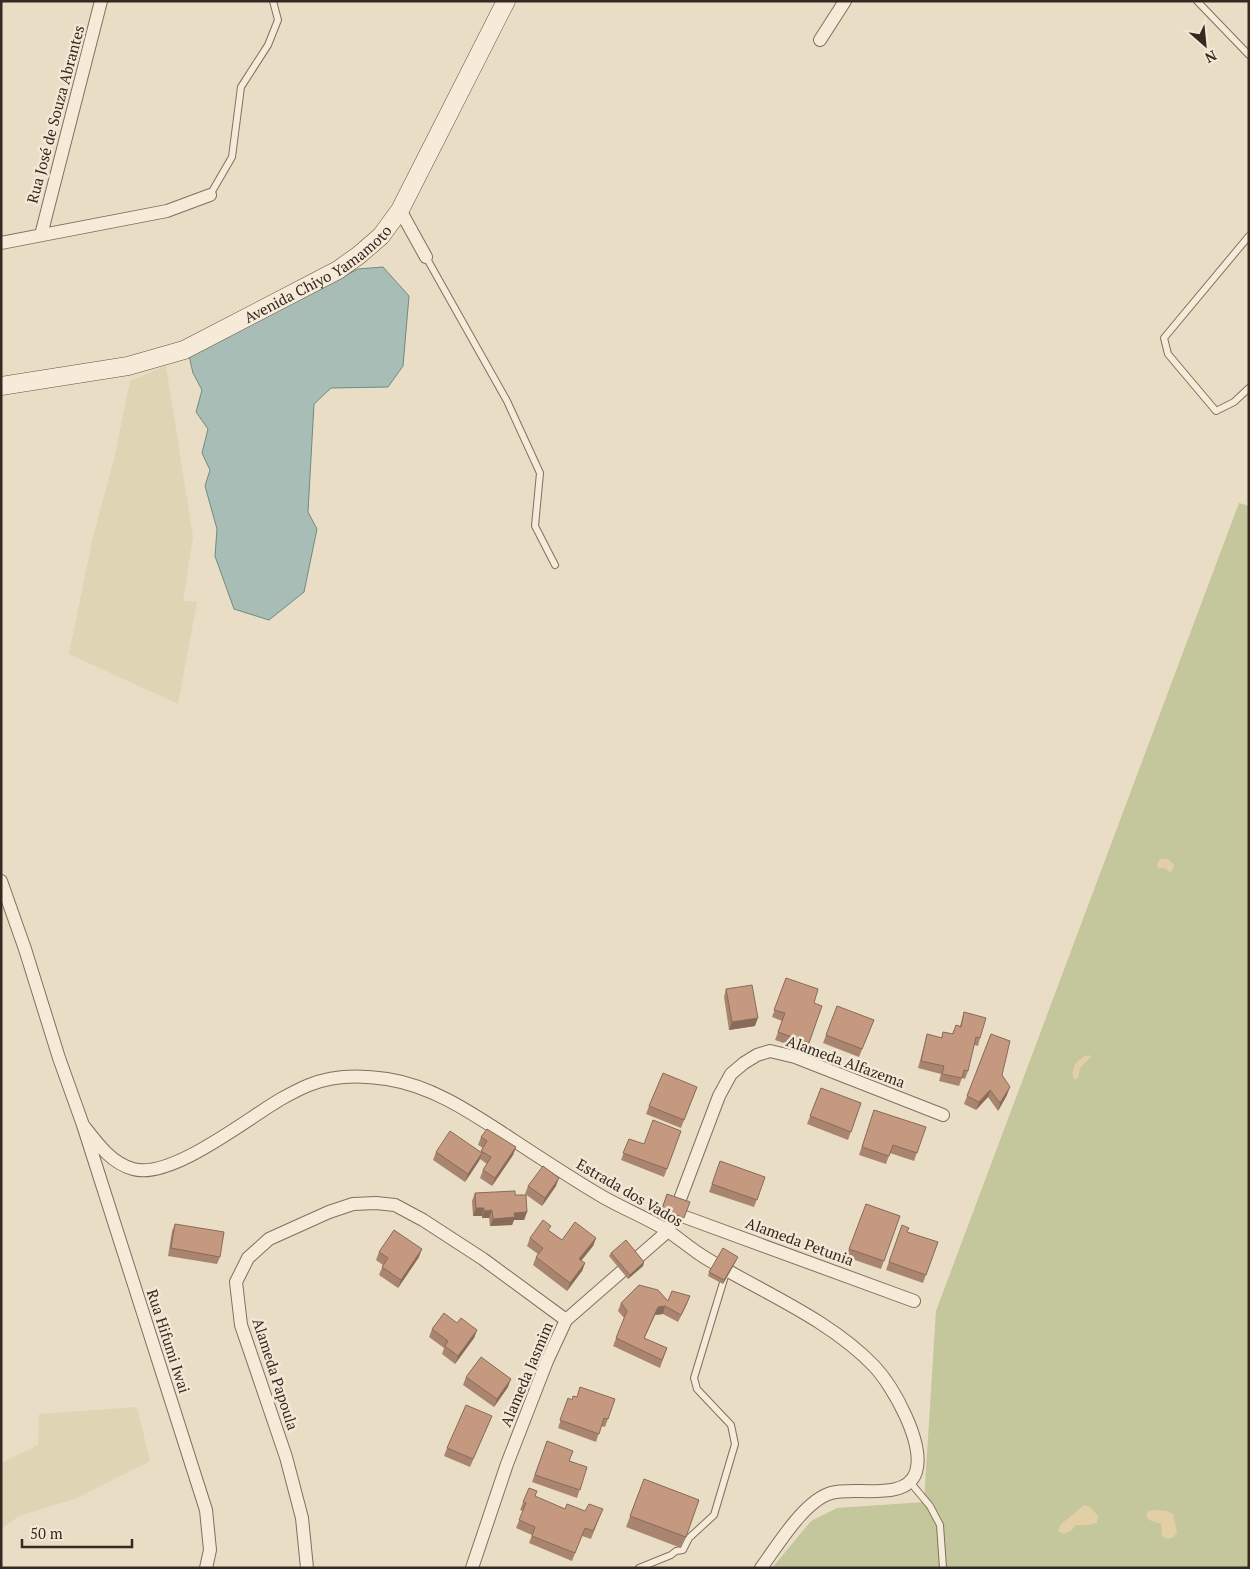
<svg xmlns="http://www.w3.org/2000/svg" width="1250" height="1569" font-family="'PT Serif',serif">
  <rect width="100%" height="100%" fill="#e9ddc6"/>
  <path fill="#ded5b4" d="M166,366L193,537L183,601L197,602L178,704L69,654L92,541L115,455L130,381Z
    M137,1407L150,1461L77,1498L19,1516L1,1529V1463L38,1445L39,1414Z"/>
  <path fill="#c4c69b" d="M1239,503L1249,506V1568H772L811,1521L837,1508L924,1502L936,1311Z"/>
  <path fill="#e2cfa6" d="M1160,859C1166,858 1171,860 1174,865L1172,871L1169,872L1165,868H1158L1157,864Z
    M1089,1055L1091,1057C1085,1064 1078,1066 1079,1077L1075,1080C1068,1071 1078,1056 1089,1055Z
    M1084,1505L1090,1507L1098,1516L1097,1523L1089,1525H1076L1071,1531L1064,1534L1058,1531L1060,1525Z
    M1155,1510L1167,1511L1173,1514L1177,1532L1174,1537L1168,1539L1162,1536L1161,1524L1149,1520L1146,1514L1148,1511Z"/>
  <path fill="#a7bdb6" stroke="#6f8b82" d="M383,267L409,296L403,366L388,387L331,388L314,404L308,512L317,529L304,592L269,620L234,609L215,556L217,529L205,486L210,470L202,453L208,429L196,412L202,390L193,373L189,356L358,269Z"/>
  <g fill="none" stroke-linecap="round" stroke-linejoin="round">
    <defs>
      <path id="lane" d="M1197,1L1249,55
        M210,195L232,157L241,87L268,45L278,20L273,1
        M1249,236L1164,338L1168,354L1216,411L1234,402L1249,388
        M426,257L507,401L540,473L535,526L555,565
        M910,1482L930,1506L940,1525L943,1568
        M639,1568L671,1555L676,1551L683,1550L689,1538L714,1515L735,1444L731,1425L697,1389L694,1378L725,1276"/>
      <path id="street" d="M820,40L845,1
        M400,210L426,257
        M41,235L101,1
        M1,243L167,211L210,195
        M1,881L25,949L59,1058L83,1125L206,1510L210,1550L206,1568
        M83,1125C97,1143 111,1163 133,1169C171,1180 248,1118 281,1099C290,1094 299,1089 309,1085C333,1075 362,1075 387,1079C431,1086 467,1110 504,1134C536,1155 569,1177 603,1197C624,1209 647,1218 668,1231C678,1238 688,1246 698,1253C708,1260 719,1266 730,1272C778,1299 835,1325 874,1366C893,1386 925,1443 916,1472C906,1502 855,1486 831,1493C804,1501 778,1545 761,1568
        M674,1213L914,1301
        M307,1568L302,1518L286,1457L241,1325L236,1282L248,1258L269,1239L329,1212L353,1204L376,1203L395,1205L423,1220L483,1259L566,1320
        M472,1568L507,1464L547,1361L566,1320L668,1231L719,1096L731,1074L744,1063L757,1055L770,1051L795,1057L943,1115"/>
      <g id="secondary">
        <path id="s1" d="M1,386L128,366L184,350L338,270L359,255L381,236L400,210L506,1"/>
      </g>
    </defs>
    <use href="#lane" stroke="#836f5e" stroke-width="8"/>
    <use href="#street" stroke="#836f5e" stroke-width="14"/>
    <use href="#secondary" stroke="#655141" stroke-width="19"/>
    <use href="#lane" stroke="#f5ebd8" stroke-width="6"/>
    <use href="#street" stroke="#f5ebd8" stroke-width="12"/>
    <use href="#secondary" stroke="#f5ebd8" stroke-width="18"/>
  </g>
  <path fill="#a9846e" d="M786,978L814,1003L822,1006L806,1051L775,1040L782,1021L772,1017Z
    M726,989L755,1026L729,1030L724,997Z
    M837,1006L874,1020L859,1057L823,1043Z
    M964,1012L980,1038L978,1046L974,1045L968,1071L965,1079L962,1078L959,1086L939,1081L941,1074L918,1068L925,1042L927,1034L941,1038L943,1032L952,1034L956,1025L960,1026Z
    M991,1034L1007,1095L998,1111L988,1097L976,1110L964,1104Z
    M697,1087L681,1128L646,1114L649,1106Z
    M821,1088L861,1103L848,1140L807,1124Z
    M874,1110L926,1127L914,1161L890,1153L886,1164L859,1155Z
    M681,1131L664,1177L621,1160L629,1139L644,1144Z
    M481,1137L516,1147L513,1155L492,1186L480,1178L483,1170L487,1164L480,1159L465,1182L433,1160L436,1152H481L483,1148L478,1145Z
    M720,1161L765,1177L754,1207L709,1192Z
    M528,1186H556L542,1206L525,1194Z
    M475,1193L515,1195L527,1212L524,1220H514L512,1225L490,1226L489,1218H482V1216H473L472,1201Z
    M667,1194L690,1202L682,1221L660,1213Z
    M866,1204L900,1216L881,1269L846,1257Z
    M175,1224L220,1257L217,1264L168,1256L172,1231Z
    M902,1225L907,1232L938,1242L923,1283L886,1270Z
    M550,1231L562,1240L596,1238L593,1246L581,1261L585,1263L582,1271L567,1291L533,1265L536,1257L538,1254L527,1246L530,1238Z
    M379,1252L419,1257L398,1288L379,1275L383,1265L376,1260Z
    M611,1253L644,1262L643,1266L628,1279L609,1256Z
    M736,1261L723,1284L708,1276L709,1272Z
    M690,1296L678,1322L663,1314L655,1315L644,1338L667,1348L660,1368L613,1346L624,1318L618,1311L621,1303L668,1301Z
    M457,1323L477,1330L474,1338L455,1364L442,1354L444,1348L429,1337L432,1329Z
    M466,1377L508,1387L494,1407L463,1385Z
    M568,1398L572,1400L615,1399L605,1427L601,1426L596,1442L558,1428Z
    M492,1416L470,1467L444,1456L447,1448Z
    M547,1441L569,1461L587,1467L577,1498L532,1482Z
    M644,1479L699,1500L681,1548L626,1527Z
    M529,1488L535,1497L565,1509L585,1511L603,1509L591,1539L582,1536L572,1561L529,1543L532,1535L516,1528L523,1511L520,1510Z"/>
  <path fill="#896b5a" d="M758,1018L755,1026L729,1030L732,1022Z
    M1010,1087L1007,1095L998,1111L1000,1103Z
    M990,1090L988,1097L976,1110L979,1102Z
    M516,1147L513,1155L492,1186L495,1178Z
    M482,1153L479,1161L465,1182L468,1174Z
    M559,1178L556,1186L542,1206L545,1198Z
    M476,1208H484L482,1216H473Z
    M492,1210L489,1218H482L484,1211Z
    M527,1212L524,1220H514L512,1225L490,1226L493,1219L514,1213Z
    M596,1238L593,1246L576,1267L579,1259Z
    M422,1249L419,1257L398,1288L401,1280Z
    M738,1257L736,1261L723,1284L724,1280Z
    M644,1262L643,1266L628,1279L630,1275Z
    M585,1263L582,1271L567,1291L570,1283Z
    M690,1296L687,1304L678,1322L681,1315Z
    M665,1306L663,1314L655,1315L641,1346L644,1338L658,1307Z
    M477,1330L474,1338L455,1364L458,1356Z
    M511,1379L508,1387L494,1407L497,1399Z"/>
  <path fill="#c49980" stroke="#896b5a" d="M786,978L818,989L814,1003L822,1006L809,1043L778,1032L785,1013L774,1010Z
    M752,985L758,1018L732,1022L726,989Z
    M837,1006L874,1020L862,1049L826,1035Z
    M964,1012L986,1018L980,1038L976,1037L968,1071L964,1070L962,1078L942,1074L944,1066L921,1061L927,1034L942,1038L943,1032L953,1034L956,1025L961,1027Z
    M991,1034L1010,1041L1002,1075L1010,1087L1000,1103L990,1090L979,1102L967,1096Z
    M663,1073L697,1087L684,1120L649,1106Z
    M821,1088L861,1103L851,1132L810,1116Z
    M874,1110L926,1127L917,1153L893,1145L889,1156L862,1147Z
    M653,1120L681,1131L667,1169L623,1153L629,1139L644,1144Z
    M487,1129L516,1147L495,1178L483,1170L491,1157L481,1151L487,1141L481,1137Z
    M450,1131L482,1153L468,1174L436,1152Z
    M720,1161L765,1177L757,1200L712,1184Z
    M543,1166L559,1178L545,1198L528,1186Z
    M515,1191V1195H526L527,1212L514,1213L515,1217L493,1219L492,1210L484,1211V1208H476L475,1193Z
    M667,1194L690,1202L684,1218L662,1209Z
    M866,1204L900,1216L884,1261L849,1249Z
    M543,1220L551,1226L548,1230L562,1240L575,1222L596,1238L579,1259L585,1263L570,1283L536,1257L543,1248L530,1238Z
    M175,1224L224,1232L220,1257L171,1248Z
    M902,1225L909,1228L907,1232L938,1242L926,1275L889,1262Z
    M394,1230L422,1249L401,1280L382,1267L388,1258L379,1252Z
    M626,1240L644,1262L630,1275L611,1253Z
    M723,1248L738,1257L724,1280L709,1272Z
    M639,1285L658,1290L668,1301L672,1291L690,1296L681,1315L665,1306L658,1307L644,1338L667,1348L662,1360L616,1338L627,1311L621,1303Z
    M444,1313L457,1323L461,1318L477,1330L458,1356L445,1346L448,1341L432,1329Z
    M481,1357L511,1379L497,1399L466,1377Z
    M580,1387L615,1399L608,1419L604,1418L599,1434L560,1420L568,1398L572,1400L573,1396L577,1397Z
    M466,1405L492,1416L473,1459L447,1448Z
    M547,1441L573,1451L569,1461L587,1467L580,1490L535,1475Z
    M644,1479L699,1500L686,1537L630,1516Z
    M529,1488L537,1491L535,1496L565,1509L567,1504L585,1511L589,1504L603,1509L593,1531L585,1528L575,1553L532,1536L535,1527L519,1520L526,1503L523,1502Z"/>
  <g text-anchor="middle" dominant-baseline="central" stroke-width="5" stroke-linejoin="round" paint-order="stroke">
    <g font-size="15" fill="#352920" stroke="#f2e8d5">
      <text transform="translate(55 114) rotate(-75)">Rua José de Souza Abrantes</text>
      <text stroke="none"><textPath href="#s1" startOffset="341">Avenida Chiyo Yamamoto</textPath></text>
      <text transform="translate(846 1061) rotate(20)">Alameda Alfazema</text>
      <text transform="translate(630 1192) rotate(30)">Estrada dos Vados</text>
      <text transform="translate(800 1241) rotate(20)">Alameda Petunia</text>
      <text transform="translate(169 1341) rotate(72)">Rua Hifumi Iwai</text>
      <text transform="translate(276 1374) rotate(72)">Alameda Papoula</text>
      <text transform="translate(526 1374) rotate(-67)">Alameda Jasmim</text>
    </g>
  </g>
  <rect width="1250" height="1569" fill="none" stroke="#352920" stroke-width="5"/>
  <g transform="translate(1205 45) rotate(153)" stroke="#f2e8d5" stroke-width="4" paint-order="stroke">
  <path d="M0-4L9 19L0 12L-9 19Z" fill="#352920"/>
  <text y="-8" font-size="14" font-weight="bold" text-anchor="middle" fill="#352920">N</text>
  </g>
  <path d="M22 1539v8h110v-8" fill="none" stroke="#352920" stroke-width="2.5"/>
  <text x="30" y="1539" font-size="15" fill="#352920" stroke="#f2e8d5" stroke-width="4" paint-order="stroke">50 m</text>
</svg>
